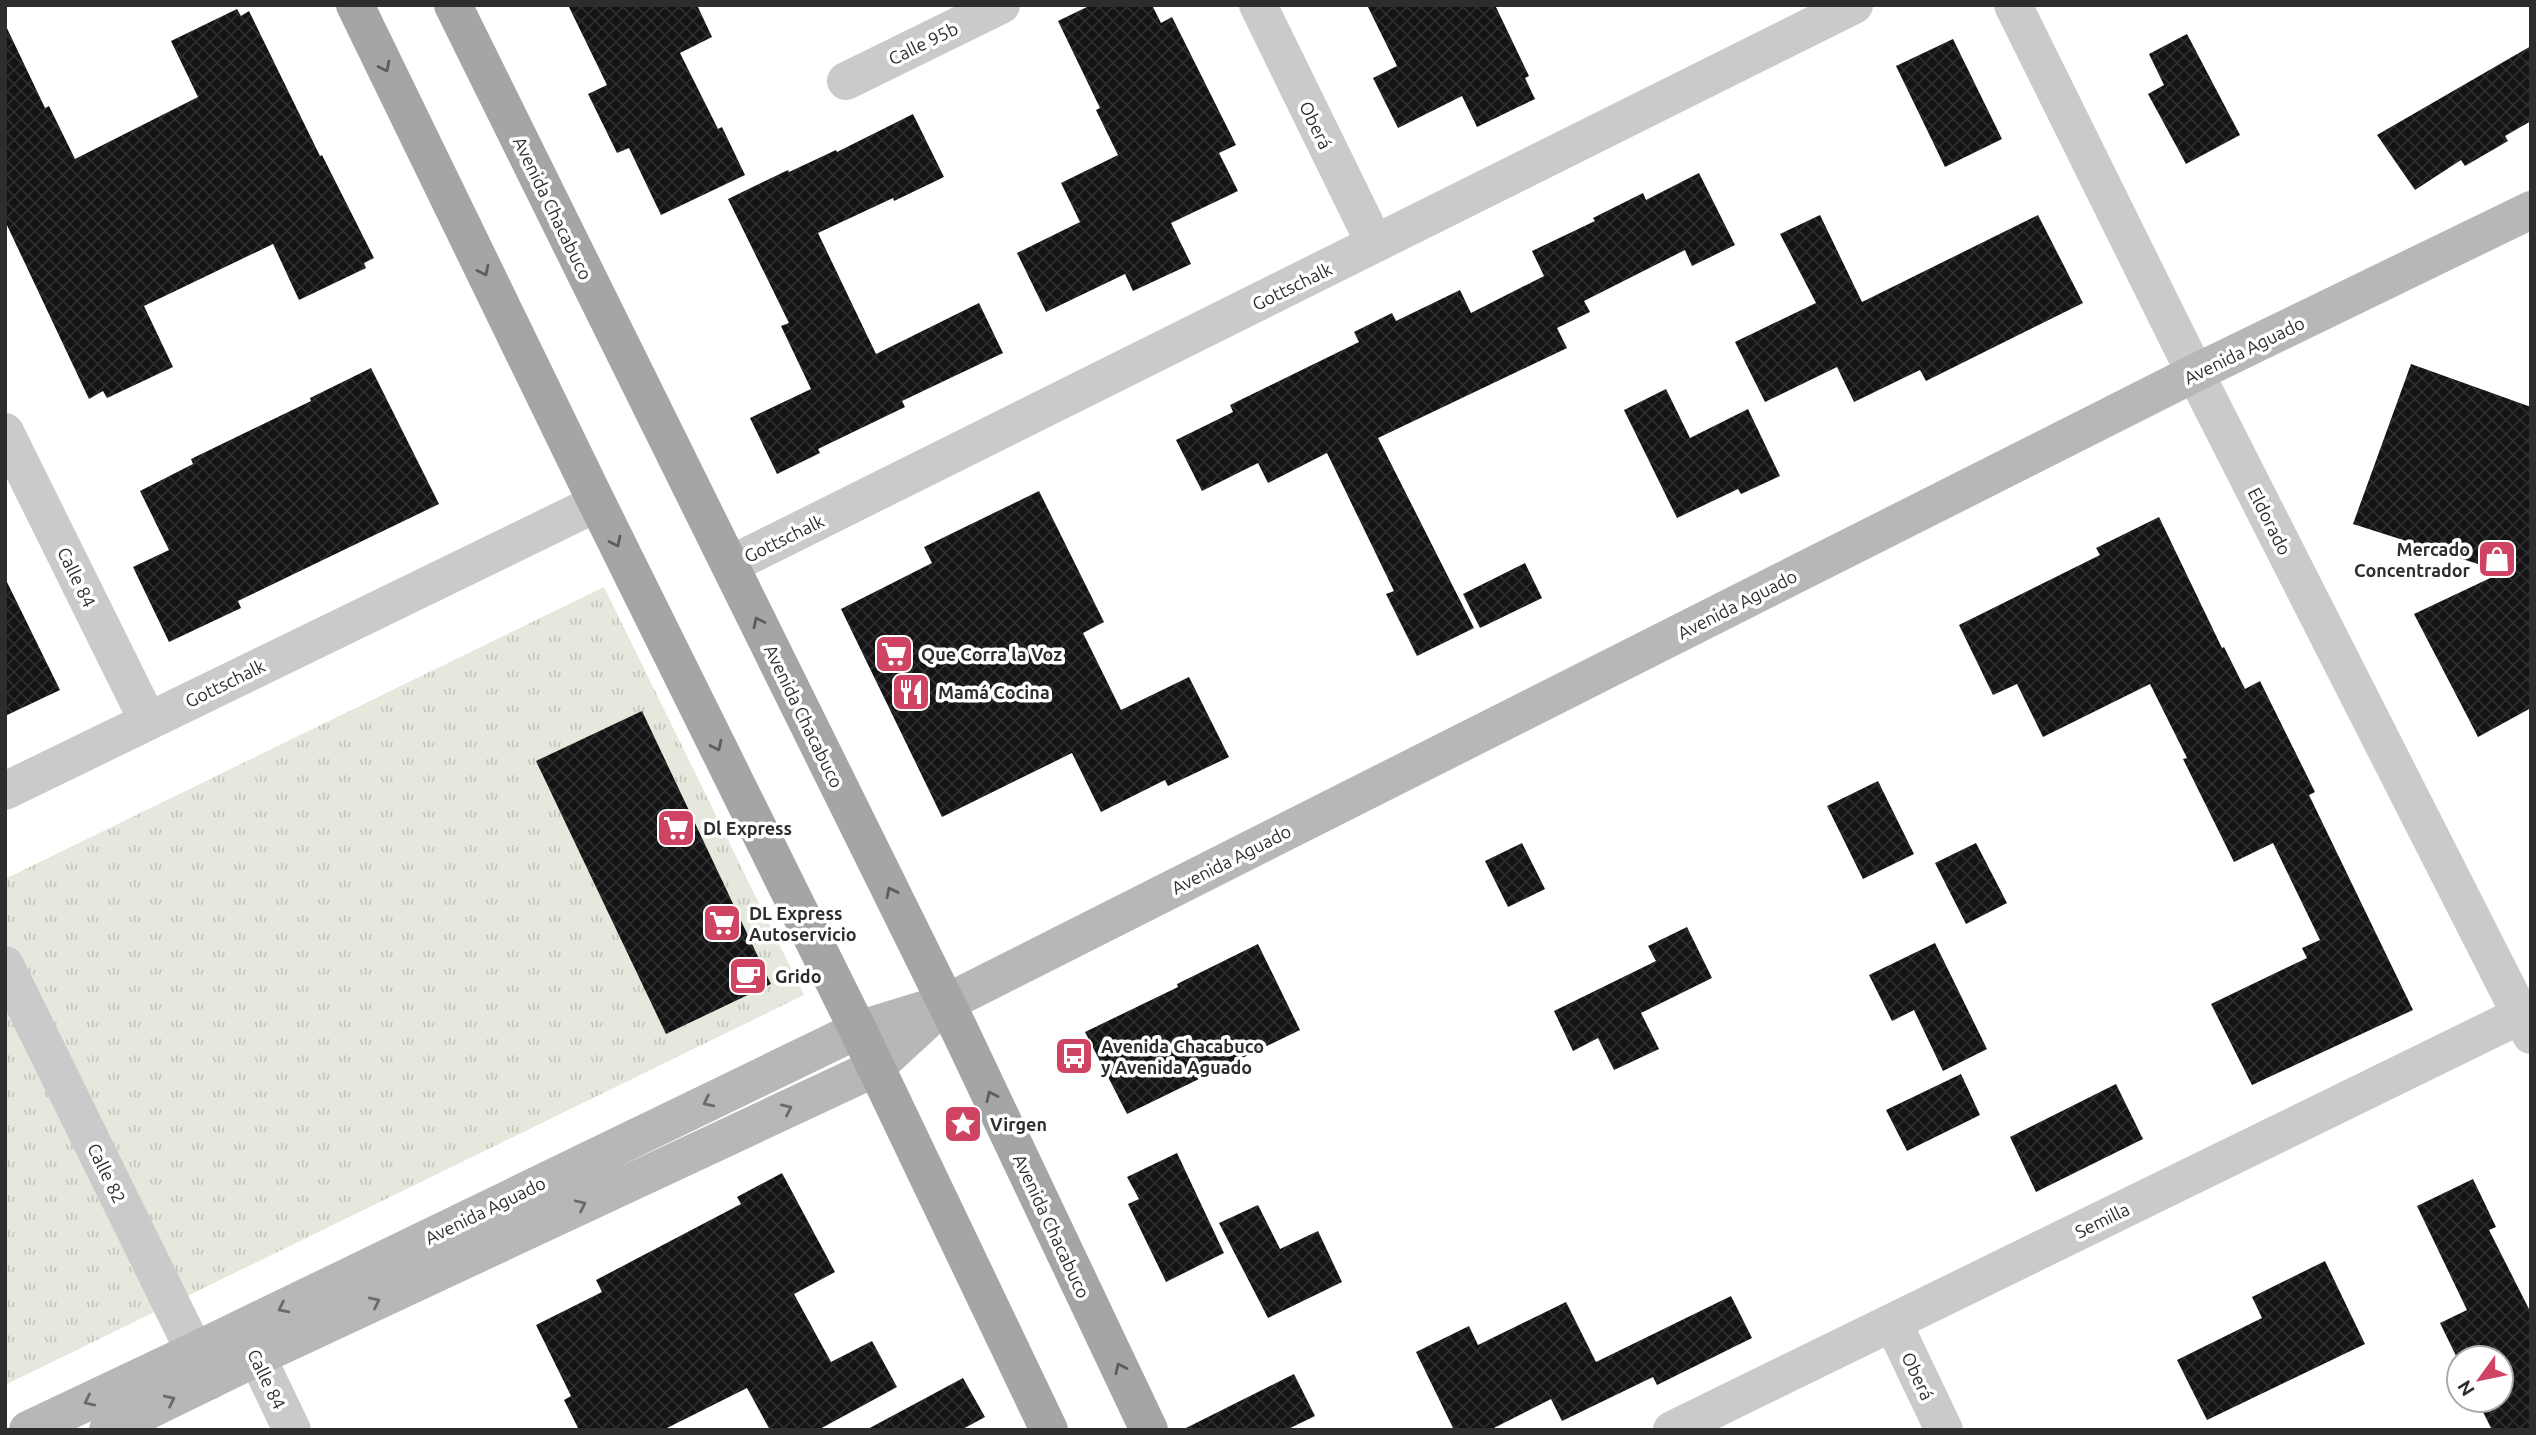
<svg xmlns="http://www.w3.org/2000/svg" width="2536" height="1435" font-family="Ubuntu,sans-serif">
  <defs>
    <pattern id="grass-tufts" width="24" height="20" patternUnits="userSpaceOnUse" patternTransform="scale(1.75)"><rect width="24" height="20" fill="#e5e8dc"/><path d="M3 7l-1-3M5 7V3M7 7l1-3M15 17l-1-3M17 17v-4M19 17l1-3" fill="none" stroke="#c5c7bd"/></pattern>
    <pattern id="building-cross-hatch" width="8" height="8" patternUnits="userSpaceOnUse" patternTransform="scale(1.75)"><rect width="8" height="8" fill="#141414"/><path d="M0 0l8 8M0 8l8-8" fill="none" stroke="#2e2e2e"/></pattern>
  </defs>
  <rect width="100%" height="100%" fill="#fff"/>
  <path fill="url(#grass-tufts)" d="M604,587L804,995L5,1385V879Z"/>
  <path fill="url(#building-cross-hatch)" d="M568,5H697L712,37L680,53L718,129L722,127L745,175L661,215L629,148L617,153L588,94L607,85Z
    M1091,5H1152L1161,23L1172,17L1236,145L1219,153L1238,191L1171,223L1191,264L1133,291L1125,274L1046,312L1017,253L1080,222L1061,183L1118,155L1096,110L1100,108L1058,21Z
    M1367,5H1495L1529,76L1525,78L1535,99L1477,127L1462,96L1398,128L1373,78L1397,66Z
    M237,9L241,16L249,11L320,156L322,155L374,258L364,263L366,268L299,300L273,244L144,306L173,367L107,398L103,391L89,399L5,221V24L45,108L49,106L75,159L198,97L171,41Z
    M2187,34L2240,135L2186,164L2148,94L2164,85L2149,54Z
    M1953,39L2002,139L1945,167L1896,66Z
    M2531,46V121L2505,136L2508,141L2465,166L2461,160L2415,190L2377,135Z
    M913,114L944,177L894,201L893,198L818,233L876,354L979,303L1003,353L902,401L905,407L818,449L820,453L777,474L750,418L811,389L781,326L789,323L728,199L788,170L789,172L836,150L837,152Z
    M1699,173L1735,245L1692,266L1685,250L1584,301L1590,312L1557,328L1567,348L1378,438L1474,628L1417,656L1386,594L1394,591L1327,453L1268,483L1258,463L1202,491L1176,440L1233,412L1230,405L1359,342L1354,332L1392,313L1396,321L1460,290L1471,313L1544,276L1532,251L1595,221L1593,218L1643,193L1646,200Z
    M1820,215L1862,302L2038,215L2083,303L1926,381L1920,370L1854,402L1837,367L1765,402L1735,342L1816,303L1780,234Z
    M2411,364L2531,407V708L2478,737L2414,614L2503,572L2353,524Z
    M371,368L439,504L238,601L241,608L169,642L133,567L169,550L140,491L193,464L191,459L311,401L310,398Z
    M1666,389L1690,438L1748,409L1780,476L1741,494L1738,489L1677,518L1624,410Z
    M1039,491L1104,622L1083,633L1121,710L1189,677L1229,757L1168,786L1165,780L1101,812L1072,753L942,817L841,609L932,563L924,547Z
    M2159,517L2222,648L2224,647L2245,689L2260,681L2315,792L2309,795L2413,1010L2252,1085L2211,1004L2307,958L2302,948L2320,940L2273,843L2234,862L2183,759L2187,758L2150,684L2043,737L2017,684L1993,695L1959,625L2100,555L2096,548Z
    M1525,563L1542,598L1480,628L1463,594Z
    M5,578L60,690L5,716Z
    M642,711L771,984L666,1034L536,761Z
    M1878,781L1914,854L1863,879L1827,806Z
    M1522,843L1545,889L1508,907L1485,861Z
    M1976,843L2007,903L1966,924L1935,863Z
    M1687,927L1712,978L1641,1013L1659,1049L1614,1070L1598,1038L1573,1051L1554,1011L1656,961L1648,946Z
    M1935,943L1987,1049L1943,1071L1914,1010L1892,1021L1869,975Z
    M1258,944L1300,1030L1127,1114L1085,1032L1178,987L1177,984Z
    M1961,1074L1980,1115L1907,1151L1886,1110Z
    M2116,1084L2143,1139L2036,1192L2010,1137Z
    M1177,1153L1224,1253L1166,1282L1128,1204L1139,1199L1127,1177Z
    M782,1173L835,1272L794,1294L831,1362L872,1341L897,1387L818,1430H770L747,1388L663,1430H579L564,1400L571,1396L536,1325L602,1292L596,1280L741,1204L737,1197Z
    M2473,1179L2496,1227L2489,1230L2531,1313V1430H2492L2477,1400H2501V1358H2459V1362L2440,1323L2467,1310L2417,1206Z
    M1258,1205L1280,1249L1318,1231L1342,1282L1268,1318L1219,1223Z
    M2325,1261L2365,1344L2207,1420L2177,1360L2262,1318L2252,1297Z
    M1731,1296L1752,1338L1657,1385L1653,1377L1562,1421L1551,1399L1490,1430H1454L1416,1352L1469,1326L1478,1345L1566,1302L1596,1362Z
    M1294,1374L1315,1416L1286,1430H1182Z
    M963,1378L985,1417L961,1430H866Z"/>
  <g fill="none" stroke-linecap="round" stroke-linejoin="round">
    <path stroke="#cacaca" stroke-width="38" d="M1258,5L1375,244
      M2013,5L2195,373L2531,1035
      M846,81L1001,5
      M5,432L148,721
      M730,565L1854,5
      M5,791L597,503
      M5,965L209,1381
      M1893,1323L1944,1430
      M243,1328L292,1430
      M1672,1430L2531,1010"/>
    <path stroke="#b7b7b7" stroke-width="38" d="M28,1430L195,1351L858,1030L946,1003L2195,373L2531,210
      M108,1430L257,1357L875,1068L939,1009"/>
    <path stroke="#a5a5a5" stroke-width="38" d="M355,5L597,503L858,1030L1049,1430
      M453,5L959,1029L1149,1430"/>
  </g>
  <defs><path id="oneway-chevron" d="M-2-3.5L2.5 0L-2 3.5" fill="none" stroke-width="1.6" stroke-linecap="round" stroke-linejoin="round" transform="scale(1.75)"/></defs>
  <g stroke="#5d5d5d">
    <use href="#oneway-chevron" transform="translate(385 67) rotate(64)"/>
    <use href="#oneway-chevron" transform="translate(484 271) rotate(64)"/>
    <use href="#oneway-chevron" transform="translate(616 542) rotate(64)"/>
    <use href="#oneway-chevron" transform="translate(758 622) rotate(-116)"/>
    <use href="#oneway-chevron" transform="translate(717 746) rotate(64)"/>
    <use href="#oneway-chevron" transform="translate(891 892) rotate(-116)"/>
    <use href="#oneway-chevron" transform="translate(991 1096) rotate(-115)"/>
    <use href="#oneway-chevron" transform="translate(1120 1368) rotate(-115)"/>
  </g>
  <g stroke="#6b6b6b">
    <use href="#oneway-chevron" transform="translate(708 1102) rotate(154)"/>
    <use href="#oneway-chevron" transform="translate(787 1109) rotate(-25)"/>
    <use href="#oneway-chevron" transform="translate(581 1205) rotate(-25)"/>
    <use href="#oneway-chevron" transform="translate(375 1302) rotate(-25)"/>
    <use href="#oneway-chevron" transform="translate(283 1308) rotate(154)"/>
    <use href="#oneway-chevron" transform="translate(170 1400) rotate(-26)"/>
    <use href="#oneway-chevron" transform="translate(89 1401) rotate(155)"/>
  </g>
  <defs>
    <symbol id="shop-square" viewBox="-11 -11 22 22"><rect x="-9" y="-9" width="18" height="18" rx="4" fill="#ce4462" stroke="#fff"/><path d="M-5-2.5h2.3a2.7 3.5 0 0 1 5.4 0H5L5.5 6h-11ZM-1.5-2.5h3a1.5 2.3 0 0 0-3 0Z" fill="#fff"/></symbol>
    <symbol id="supermarket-square" viewBox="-11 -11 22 22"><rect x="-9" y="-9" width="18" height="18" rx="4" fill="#ce4462" stroke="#fff"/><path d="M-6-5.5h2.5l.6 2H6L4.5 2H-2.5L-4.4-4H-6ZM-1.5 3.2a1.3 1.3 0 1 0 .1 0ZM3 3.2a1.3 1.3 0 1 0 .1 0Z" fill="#fff"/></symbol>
    <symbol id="restaurant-square" viewBox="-11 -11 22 22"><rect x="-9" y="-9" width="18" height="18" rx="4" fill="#ce4462" stroke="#fff"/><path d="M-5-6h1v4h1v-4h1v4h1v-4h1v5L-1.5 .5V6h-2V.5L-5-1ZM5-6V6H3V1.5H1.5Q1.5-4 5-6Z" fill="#fff"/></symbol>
    <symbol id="cafe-square" viewBox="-11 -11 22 22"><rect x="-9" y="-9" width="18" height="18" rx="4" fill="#ce4462" stroke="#fff"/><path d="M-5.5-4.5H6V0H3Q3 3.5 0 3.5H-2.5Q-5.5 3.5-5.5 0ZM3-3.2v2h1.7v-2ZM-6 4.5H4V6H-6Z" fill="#fff"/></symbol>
    <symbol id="bus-square" viewBox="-11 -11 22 22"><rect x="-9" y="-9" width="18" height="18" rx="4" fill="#ce4462" stroke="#fff"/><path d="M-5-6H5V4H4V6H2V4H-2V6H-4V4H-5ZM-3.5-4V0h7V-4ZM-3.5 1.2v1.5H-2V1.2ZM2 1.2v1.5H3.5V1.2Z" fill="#fff"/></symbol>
    <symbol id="sight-square" viewBox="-11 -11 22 22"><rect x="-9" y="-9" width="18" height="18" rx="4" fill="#ce4462" stroke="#fff"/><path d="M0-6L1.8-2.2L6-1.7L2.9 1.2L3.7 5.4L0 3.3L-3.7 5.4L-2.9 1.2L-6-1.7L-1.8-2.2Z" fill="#fff"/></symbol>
  </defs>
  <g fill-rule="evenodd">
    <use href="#shop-square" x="2475" y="537" width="44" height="44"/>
    <use href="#supermarket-square" x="872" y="632" width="44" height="44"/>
    <use href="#restaurant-square" x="889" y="670" width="44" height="44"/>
    <use href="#supermarket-square" x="654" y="806" width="44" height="44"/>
    <use href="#supermarket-square" x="700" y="901" width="44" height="44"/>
    <use href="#cafe-square" x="726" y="954" width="44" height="44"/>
    <use href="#bus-square" x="1052" y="1034" width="44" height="44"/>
    <use href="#sight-square" x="941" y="1102" width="44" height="44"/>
  </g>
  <g text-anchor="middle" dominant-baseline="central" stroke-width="7" stroke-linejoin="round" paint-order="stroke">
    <g font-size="18" fill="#2d2d2d" stroke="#fff">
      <text transform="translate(923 43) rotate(-26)">Calle 95b</text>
      <text transform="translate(1316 125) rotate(64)">Oberá</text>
      <text transform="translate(553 208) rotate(64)">Avenida Chacabuco</text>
      <text transform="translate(1292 286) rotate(-26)">Gottschalk</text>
      <text transform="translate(2244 350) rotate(-26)">Avenida Aguado</text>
      <text transform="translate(2270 521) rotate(63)">Eldorado</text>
      <text transform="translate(784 538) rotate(-26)">Gottschalk</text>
      <text transform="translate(77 577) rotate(64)">Calle 84</text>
      <text transform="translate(1737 604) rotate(-27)">Avenida Aguado</text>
      <text transform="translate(225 683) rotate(-26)">Gottschalk</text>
      <text transform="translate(804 716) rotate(64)">Avenida Chacabuco</text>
      <text transform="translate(1231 859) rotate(-27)">Avenida Aguado</text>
      <text transform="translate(107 1173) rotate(64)">Calle 82</text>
      <text transform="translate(485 1210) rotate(-26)">Avenida Aguado</text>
      <text transform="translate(2102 1220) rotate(-26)">Semilla</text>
      <text transform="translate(1052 1226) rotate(65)">Avenida Chacabuco</text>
      <text transform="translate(1918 1376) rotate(65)">Oberá</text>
      <text transform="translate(267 1379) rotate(64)">Calle 84</text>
    </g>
    <g font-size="18" font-weight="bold" fill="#2d2d2d" stroke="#fff" text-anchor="start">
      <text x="2470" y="549" text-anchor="end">Mercado<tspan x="2470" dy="21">Concentrador</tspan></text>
      <text x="921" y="654">Que Corra la Voz</text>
      <text x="938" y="692">Mamá Cocina</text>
      <text x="703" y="828">Dl Express</text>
      <text x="749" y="913">DL Express<tspan x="749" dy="21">Autoservicio</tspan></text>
      <text x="775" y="976">Grido</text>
      <text x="1101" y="1046">Avenida Chacabuco<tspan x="1101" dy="21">y Avenida Aguado</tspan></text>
      <text x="990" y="1124">Virgen</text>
    </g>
  </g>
  <rect width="2536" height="1435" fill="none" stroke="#2d2d2d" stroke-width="14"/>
  <g transform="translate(2480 1379) rotate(237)"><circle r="33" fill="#ffffff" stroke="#ababab" stroke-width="2"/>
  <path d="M0-5L12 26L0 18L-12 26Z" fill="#ce4462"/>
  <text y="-10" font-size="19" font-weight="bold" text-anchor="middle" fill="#2d2d2d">N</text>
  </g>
</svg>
